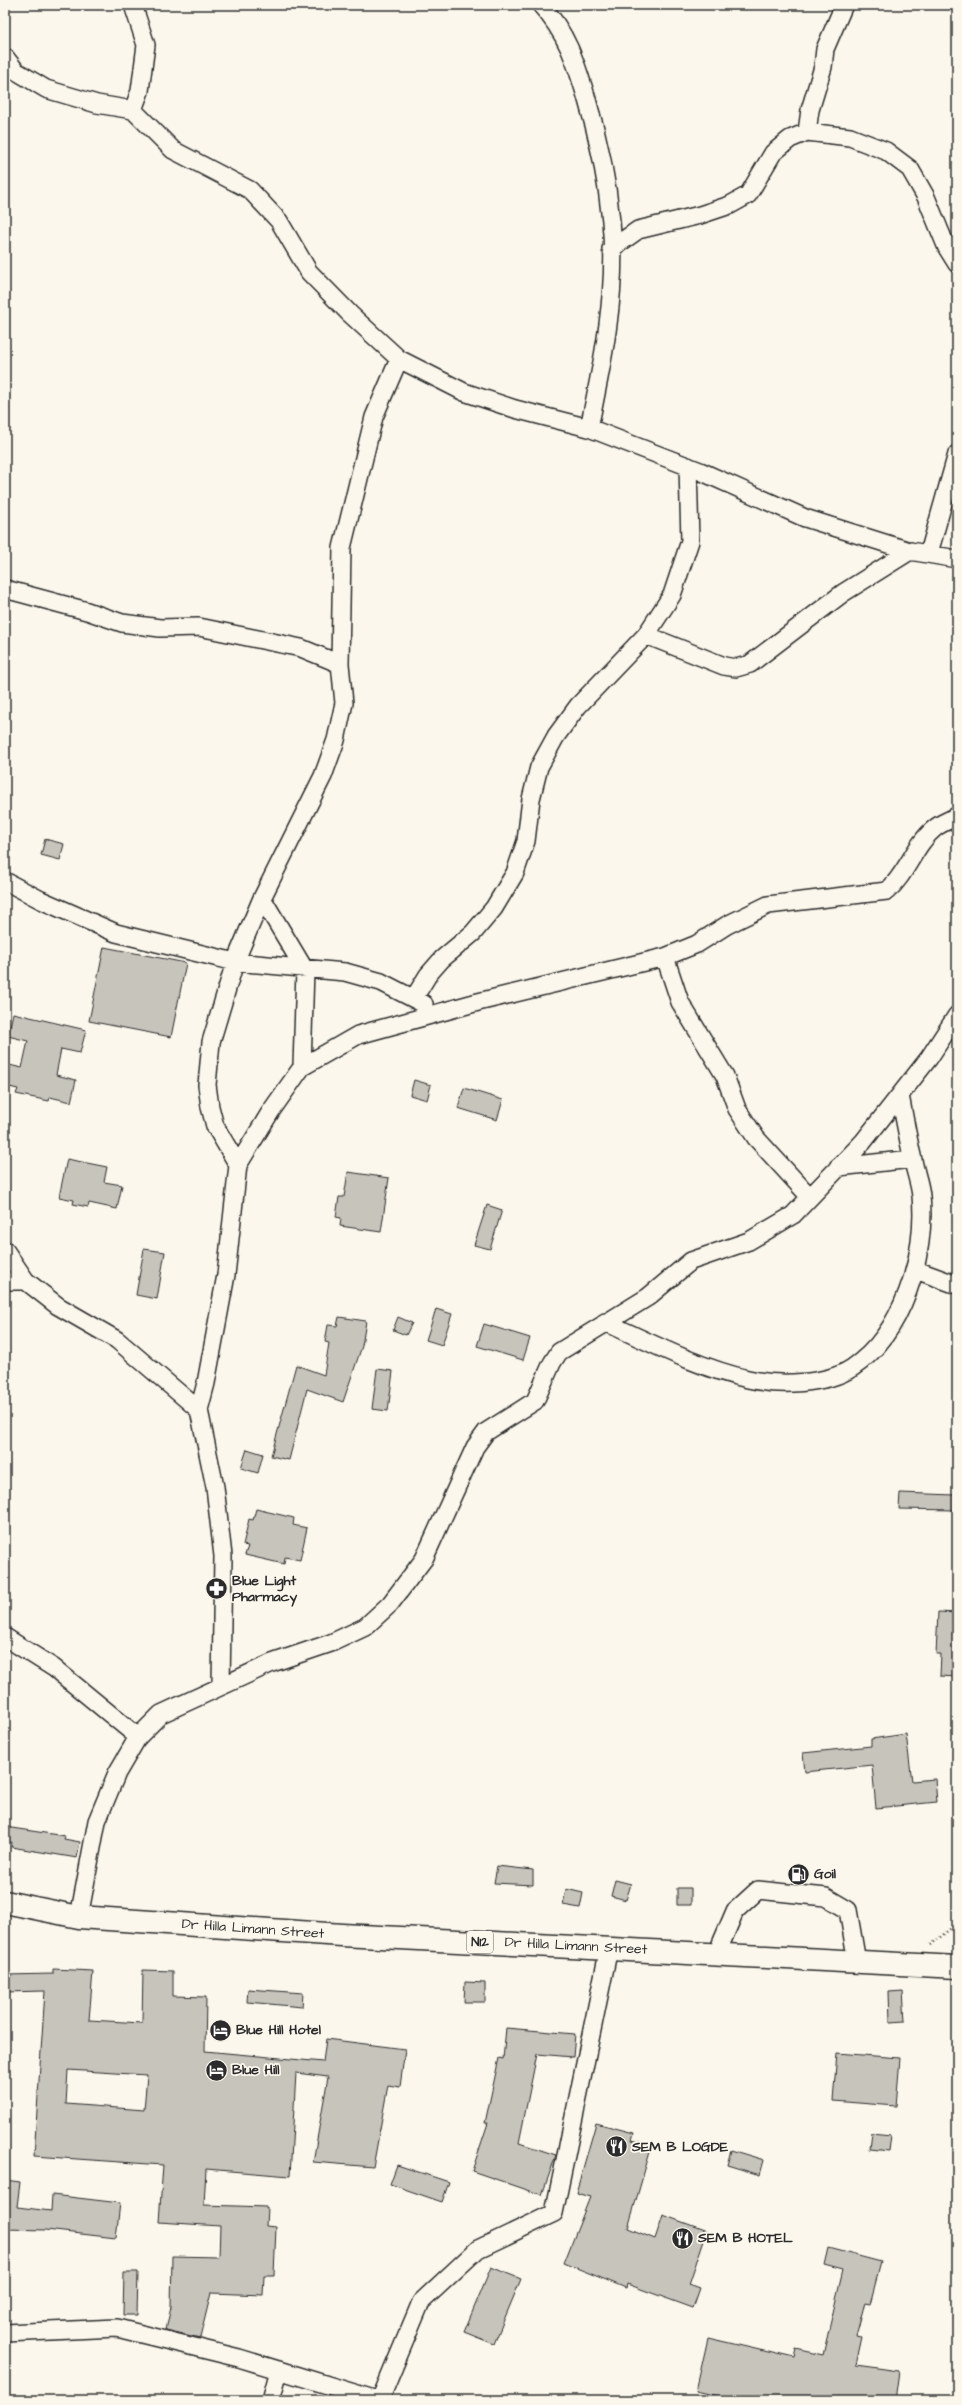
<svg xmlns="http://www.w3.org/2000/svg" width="962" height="2405" font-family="'Architects Daughter',sans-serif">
  <rect width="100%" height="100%" fill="#fbf7ec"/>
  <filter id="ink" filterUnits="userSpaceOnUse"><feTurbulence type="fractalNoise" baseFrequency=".025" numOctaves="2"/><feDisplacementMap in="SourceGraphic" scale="8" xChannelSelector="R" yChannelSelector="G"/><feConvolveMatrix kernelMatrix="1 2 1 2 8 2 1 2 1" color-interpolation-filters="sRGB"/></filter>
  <g filter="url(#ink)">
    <path fill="#c7c4bc" stroke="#2b2b2b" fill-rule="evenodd" d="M45,839L64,844L60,860L41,855Z
      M104,947L186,963L171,1037L89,1021Z
      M13,1013L86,1030L80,1053L61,1049L56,1075L76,1080L71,1102L50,1097L49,1101L16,1094L18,1089L5,1086V1064L22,1068L28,1041L8,1036Z
      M414,1080L431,1085L427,1100L410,1095Z
      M464,1088L503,1100L497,1120L458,1108Z
      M67,1159L107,1167L104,1182L122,1185L117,1209L89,1203L88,1207L73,1204L74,1200L59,1197Z
      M348,1172L389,1178L381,1232L340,1226L341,1218L336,1217L339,1197H344Z
      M487,1205L502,1210L490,1249L474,1245Z
      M144,1249L165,1252L157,1299L136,1295Z
      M436,1309L452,1314L442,1345L426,1340Z
      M339,1317L366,1321L362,1346L343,1402L307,1389L289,1460L271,1456L296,1365L324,1375L329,1343L325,1342L328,1325L337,1326Z
      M398,1317L412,1323L406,1335L393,1330Z
      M484,1324L530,1338L523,1360L477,1346Z
      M377,1369L393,1371L388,1411L372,1409Z
      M247,1449L263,1454L258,1473L241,1468Z
      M900,1493L955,1495L954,1510L899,1509Z
      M256,1509L294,1518L293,1525L307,1528L300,1560L285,1557L284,1564L245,1555L248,1546L243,1545L249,1519L253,1520Z
      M938,1612L957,1613V1677L940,1676L941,1654H936Z
      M906,1734L912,1781L935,1779L937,1802L876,1808L872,1765L805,1772L803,1753L871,1746V1739Z
      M5,1827L65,1836L64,1839L80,1842L77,1858L11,1847L12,1842L5,1843Z
      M497,1866L533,1870V1885L494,1883Z
      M615,1880L631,1884L626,1900L611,1896Z
      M677,1888H691V1905H677Z
      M566,1889L583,1893L580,1908L563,1905Z
      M53,1969L93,1971L89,2020L142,2023L143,1970L173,1971V1996L206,1997L205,2051L323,2062L326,2039L405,2049L400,2087L388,2085L373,2167L313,2162L328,2077L296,2073L290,2176L206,2169L204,2205L267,2207L266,2226L276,2227L274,2275H264L263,2295L211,2293L200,2338L166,2330L171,2307L172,2256L219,2257L220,2226L159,2222L163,2165L34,2156L45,1991L5,1992V1975L53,1974ZM68,2070L147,2075L144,2110L66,2104Z
      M465,1982L485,1983V2002H464Z
      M248,1989L303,1993L302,2007L247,2002Z
      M903,1991L905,2021L890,2022L889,1992Z
      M506,2028L575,2034L573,2057L537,2054L519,2143L556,2155L542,2195L472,2171L488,2123H485L499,2058L503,2059Z
      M837,2053L900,2058L896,2106L833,2101Z
      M596,2123L634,2133L632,2140L652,2145L628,2228L655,2239L663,2215L707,2231L689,2284L700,2288L693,2308L627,2284L626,2288L564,2263L590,2197L576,2193Z
      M871,2133L891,2135L889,2151L869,2149Z
      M731,2150L764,2160L760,2175L727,2165Z
      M397,2165L449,2182L442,2202L390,2184Z
      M5,2180L20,2182L17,2207L51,2211L52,2195L120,2203L116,2238L46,2230L5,2229Z
      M828,2248L881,2262L870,2304L865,2303L856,2337L862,2338L856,2365L899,2371L895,2400H735L696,2391L708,2338L794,2358L796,2349L823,2355L843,2270L824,2265Z
      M491,2267L521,2279L494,2344L464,2332Z
      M124,2272H138L137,2315H123Z"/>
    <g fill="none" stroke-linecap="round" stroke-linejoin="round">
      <defs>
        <path id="minor" d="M541,5C567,34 575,60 586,96C598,136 607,179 611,221C618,290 603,361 589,428
          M5,57L16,71L46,89L97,104L133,110L173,150L250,190L279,221L309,272L350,314L399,359L464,392L515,409L589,428L700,471L805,518L910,551L957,559
          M133,110L140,91L146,45L133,5
          M807,132L810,110L823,67L825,49L844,5
          M611,249L638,230L700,215L730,205L748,195L773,153L790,139L807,132L850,137L886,151L910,169L926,197L947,248L957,264
          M929,553L957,454
          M5,589L87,611L122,623L160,628L199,627L301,648L340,664
          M646,635L724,666L736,668L750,664L843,593L910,551
          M5,881L41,900L116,933L235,962L345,972L381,982L424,1004
          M262,898L305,970L302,1067
          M665,957L680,1002L725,1076L737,1109L756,1138L810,1197
          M414,998L428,975L442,959L473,933L494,908L515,873L526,841L531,799L539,767L556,736L578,706L646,635L672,595L690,541L688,466
          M238,1165L215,1126L210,1107L207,1085L211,1042L235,962L262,898L323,776L336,740L344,703L340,664L342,548L374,417L399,359
          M838,1167L912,1159
          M5,1250L26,1281
          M916,1270L957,1285
          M5,1281H26L58,1306L117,1340L199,1410
          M605,1322C651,1343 699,1368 748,1379C778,1386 826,1385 852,1368C903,1334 927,1254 921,1196C920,1184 915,1172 913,1160C908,1139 904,1117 900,1095
          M5,1637L54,1668L138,1737
          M221,1685L223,1556L215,1487L199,1410L206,1383L226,1275L238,1165L271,1111L302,1067L358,1035L478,1002L665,957L697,944L727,925L768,905L887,891C907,874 914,845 935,828C941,823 950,820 957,816
          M79,1917L97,1821L117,1773L138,1737L161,1714L272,1663L331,1643L365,1627L390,1604L424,1559L475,1447L486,1432L535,1401L552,1363L559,1352L648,1297L691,1261L749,1241L793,1215L863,1142L929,1058L957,1015
          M717,1953L735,1911L758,1890L826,1897L848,1910L857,1962
          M5,2333L117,2328L239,2358L377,2400
          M271,2400L279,2370
          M380,2400L421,2302L478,2249L554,2213L609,1948"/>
        <path id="highway" d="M5,1902L79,1917L342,1935L957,1967"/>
      </defs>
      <use href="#minor" stroke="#2b2b2b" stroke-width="20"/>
      <use href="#highway" stroke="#2b2b2b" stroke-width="25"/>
      <path stroke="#2b2b2b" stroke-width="2.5" stroke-dasharray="1 3" stroke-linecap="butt" d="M931,1945L957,1923"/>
      <use href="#minor" stroke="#fbf7ec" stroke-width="17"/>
      <use href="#highway" stroke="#fbf7ec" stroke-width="22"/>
    </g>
  </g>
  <defs>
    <symbol id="pharmacy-disc" viewBox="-11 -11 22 22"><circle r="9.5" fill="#2b2b2b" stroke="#fbf7ec"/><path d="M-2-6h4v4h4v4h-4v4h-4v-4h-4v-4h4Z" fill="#fff"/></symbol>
    <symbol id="fuel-disc" viewBox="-11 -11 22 22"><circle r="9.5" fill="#2b2b2b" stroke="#fbf7ec"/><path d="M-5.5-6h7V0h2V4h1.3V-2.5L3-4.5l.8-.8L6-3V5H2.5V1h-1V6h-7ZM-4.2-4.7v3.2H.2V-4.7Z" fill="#fff"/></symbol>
    <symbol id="hotel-disc" viewBox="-11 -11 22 22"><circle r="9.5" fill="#2b2b2b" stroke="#fbf7ec"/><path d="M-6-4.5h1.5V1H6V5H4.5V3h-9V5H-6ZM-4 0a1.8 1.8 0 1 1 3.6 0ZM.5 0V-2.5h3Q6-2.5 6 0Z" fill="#fff"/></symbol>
    <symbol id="restaurant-disc" viewBox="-11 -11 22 22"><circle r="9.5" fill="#2b2b2b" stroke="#fbf7ec"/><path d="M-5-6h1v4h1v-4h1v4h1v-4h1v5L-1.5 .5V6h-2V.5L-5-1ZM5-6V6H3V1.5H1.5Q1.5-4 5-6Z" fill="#fff"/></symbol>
  </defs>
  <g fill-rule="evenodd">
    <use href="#pharmacy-disc" x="204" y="1576" width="25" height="25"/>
    <use href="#fuel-disc" x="786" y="1862" width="25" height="25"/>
    <use href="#hotel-disc" x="208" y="2018" width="25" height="25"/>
    <use href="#hotel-disc" x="204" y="2058" width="25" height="25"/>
    <use href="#restaurant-disc" x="604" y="2134" width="25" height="25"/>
    <use href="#restaurant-disc" x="670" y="2226" width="25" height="25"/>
  </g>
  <g text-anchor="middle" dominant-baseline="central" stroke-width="3.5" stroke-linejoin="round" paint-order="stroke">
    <rect fill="#fbf7ec" stroke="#696865" stroke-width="1" x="467" y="1931" width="26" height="22" rx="3"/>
    <g font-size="13" font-weight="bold" fill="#2b2b2b">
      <text x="480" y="1942">N12</text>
    </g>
    <g font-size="14" font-weight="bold" fill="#2b2b2b" stroke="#fbf7ec" text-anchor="start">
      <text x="232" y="1581">Blue Light<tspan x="232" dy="16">Pharmacy</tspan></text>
      <text x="814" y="1874">Goil</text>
      <text x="236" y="2030">Blue Hill Hotel</text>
      <text x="232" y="2070">Blue Hill</text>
      <text x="632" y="2147">SEM B LOGDE</text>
      <text x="698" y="2238">SEM B HOTEL</text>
    </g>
    <g font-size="14" fill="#2b2b2b" stroke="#fbf7ec">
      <text transform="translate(253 1929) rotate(4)">Dr Hilla Limann Street</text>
      <text transform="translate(576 1946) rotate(3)">Dr Hilla Limann Street</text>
    </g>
  </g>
  <rect width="962" height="2405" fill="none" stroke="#fbf7ec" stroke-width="20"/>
  <rect x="10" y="10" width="942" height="2385" fill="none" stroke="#2b2b2b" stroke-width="1.5" filter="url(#ink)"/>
</svg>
